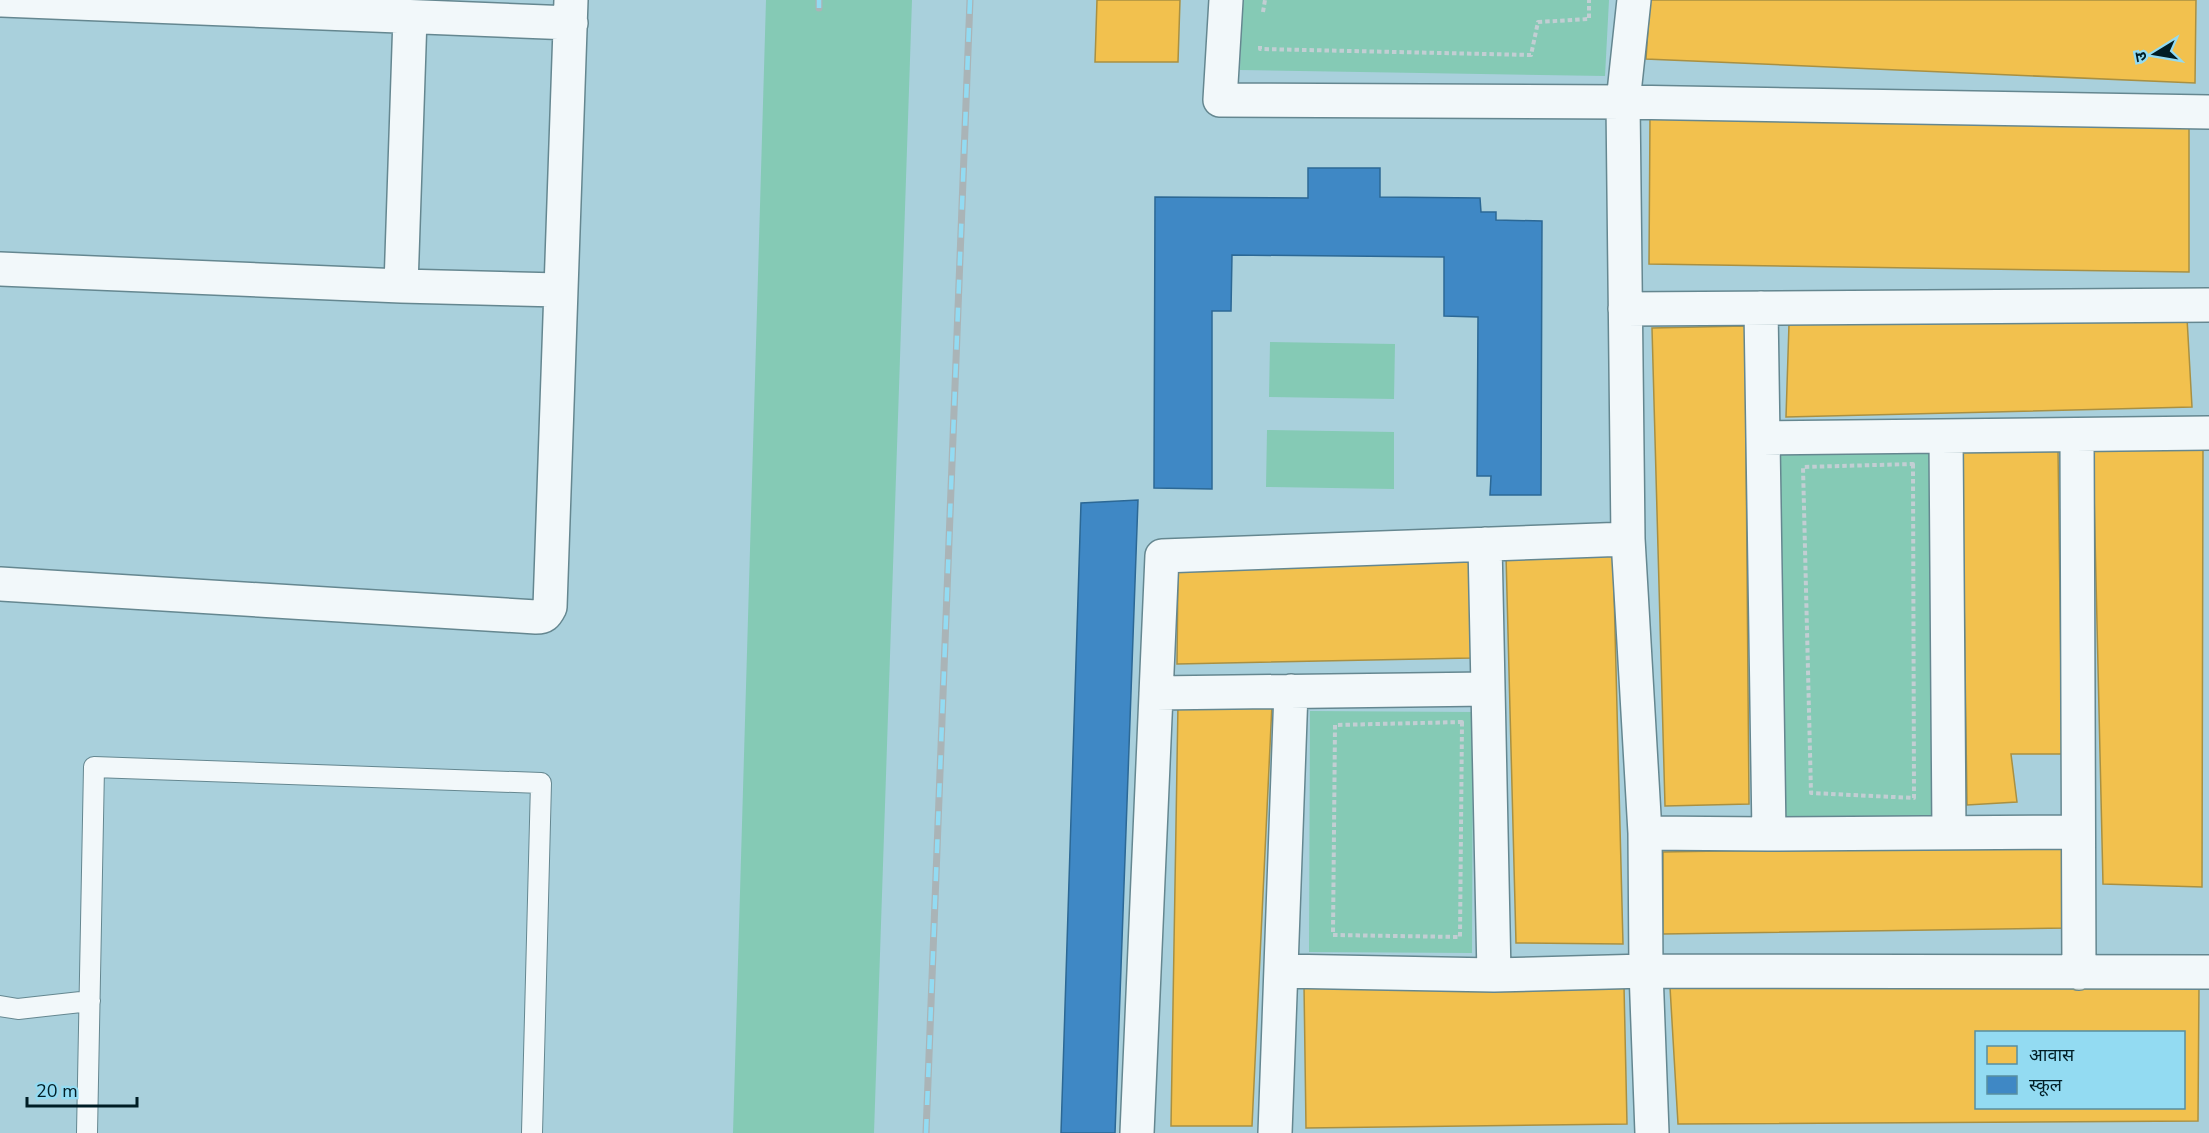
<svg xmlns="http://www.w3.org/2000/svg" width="2209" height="1133" font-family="'Nunito Sans','Noto Sans Devanagari',sans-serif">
  <rect width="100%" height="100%" fill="#a9d0dc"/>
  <path fill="#85cab5" d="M766,0H912L874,1133H733Z
    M1242,0H1609L1605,76L1240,70Z
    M1270,342L1395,344L1394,399L1269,397Z
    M1267,430L1394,432V489L1266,487Z
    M1939,442V821L1777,825L1776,445Z
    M1310,711L1473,712L1472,953L1309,952Z"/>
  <path fill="#f2c14e" stroke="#a99042" stroke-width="1.5" fill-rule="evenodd" d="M1097,0H1180L1178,62H1095Z
    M1650,0H2196L2195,83L1646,59Z
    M1650,117L2189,127V272L1649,264Z
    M2187,318L2192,407L1786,417L1789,324Z
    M1745,326L1749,804L1665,806L1652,328Z
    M2203,447L2202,887L2103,884L2093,449Z
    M2058,449L2062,754H2011L2017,802L1967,805L1962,451Z
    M1613,552L1623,944L1516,943L1506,555Z
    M1470,557L1471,658L1177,664L1178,568Z
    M1178,704H1272L1252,1126H1171Z
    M2065,845L2066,928L1663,934V852Z
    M1304,984L1624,986L1627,1124L1306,1128Z
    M2199,984L2198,1121L1678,1124L1670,987ZM1976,1032H2184V1108H1976Z"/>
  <path fill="#3f88c5" stroke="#2c6895" stroke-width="1.5" d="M1308,168H1380V197L1480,198L1481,212H1496V220L1542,221L1541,495H1490L1491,476H1477L1478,317L1444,316V257L1232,255L1231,311H1212V489L1154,488L1155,197L1308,198Z
    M1138,500L1115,1133H1061L1081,503Z"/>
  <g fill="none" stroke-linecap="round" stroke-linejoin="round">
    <defs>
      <path id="lane" d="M0,1006L18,1009L90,1001
        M87,1133L94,767L541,783L532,1133"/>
      <path id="street" d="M2,0L571,23
        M1226,0L1220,100L1623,102L2209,112
        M1634,0L1623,102L1628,539L1645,833L1646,971L1652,1133
        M0,269L401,286L559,290
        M401,286L410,17
        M1761,308L1769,834
        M1625,309L2209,305
        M2077,435L2079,973
        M1946,436L1949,833
        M1763,438L2209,433
        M1485,544L1494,975
        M0,584L536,617C544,617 546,615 550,607L571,0
        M1156,693L1488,689
        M1645,833L1769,834L2078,832
        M1281,971L1494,975L1646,971L2209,972
        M1137,1133L1162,556L1628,539
        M1275,1133L1291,691"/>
    </defs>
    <use href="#lane" stroke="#658790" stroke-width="22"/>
    <use href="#street" stroke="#658790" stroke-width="36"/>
    <path stroke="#c2ced3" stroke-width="4" stroke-dasharray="4.5 3" stroke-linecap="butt" d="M1263,12L1265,0
      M1260,46V49L1531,55L1538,22L1589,19V0
      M1913,464L1914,798L1811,793L1803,467Z
      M1462,722L1460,937L1333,935L1335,725Z"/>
    <use href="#lane" stroke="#f2f8fa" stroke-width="20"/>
    <use href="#street" stroke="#f2f8fa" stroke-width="33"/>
    <defs>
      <path id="rail" d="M819,8V0
        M926,1133L970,0"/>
    </defs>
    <use href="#rail" stroke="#aab4b7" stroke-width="7"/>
    <use href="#rail" stroke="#93dbf2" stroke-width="4.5" stroke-dasharray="14" stroke-linecap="butt"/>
  </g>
  <rect x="1975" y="1031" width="210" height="78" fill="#93dbf2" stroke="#588fa0" stroke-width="1.5"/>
  <rect x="1987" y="1046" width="30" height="18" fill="#f2c14e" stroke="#588fa0" stroke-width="1.5"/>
  <text x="2029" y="1061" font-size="18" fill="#001d25">आवास</text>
  <rect x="1987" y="1076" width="30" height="18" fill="#3f88c5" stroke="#588fa0" stroke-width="1.5"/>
  <text x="2029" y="1091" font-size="18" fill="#001d25">स्कूल</text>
  <g transform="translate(2155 54) rotate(259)" stroke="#93dbf2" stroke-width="4.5" paint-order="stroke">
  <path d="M0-4.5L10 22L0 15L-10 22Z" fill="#001d25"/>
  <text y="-9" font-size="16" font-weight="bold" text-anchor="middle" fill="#001d25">उ</text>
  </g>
  <path d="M27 1097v9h110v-9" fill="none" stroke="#001d25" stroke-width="3"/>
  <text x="36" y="1097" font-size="18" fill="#001d25" stroke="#93dbf2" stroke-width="4.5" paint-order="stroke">20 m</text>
</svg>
